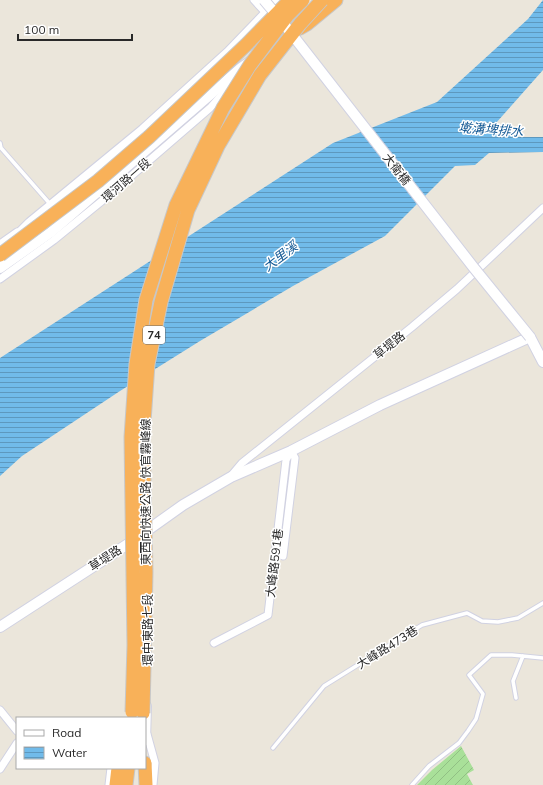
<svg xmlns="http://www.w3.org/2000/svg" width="543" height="785" font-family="Mulish,'Noto Sans TC',sans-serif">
  <defs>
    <pattern id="garden-furrows" width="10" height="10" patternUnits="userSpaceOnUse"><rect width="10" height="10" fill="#a9e099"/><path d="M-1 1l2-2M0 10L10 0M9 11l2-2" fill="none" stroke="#91c084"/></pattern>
    <pattern id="water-rules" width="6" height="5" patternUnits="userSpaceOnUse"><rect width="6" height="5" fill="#71bbea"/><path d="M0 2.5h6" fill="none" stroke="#5d98be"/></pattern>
  </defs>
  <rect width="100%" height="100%" fill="#ebe6db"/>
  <path fill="url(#garden-furrows)" d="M461,746L474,770L467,774L473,785H417L432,770Z"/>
  <path fill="url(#water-rules)" d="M543,0V70L488,132L520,137H543V152L489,153L475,165L455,166L385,236L293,286L200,341L120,391L22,456L0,476V358L333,143L437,102L528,19Z"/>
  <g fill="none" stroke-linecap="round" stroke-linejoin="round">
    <defs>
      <path id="lane" d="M0,143L1,148L51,205
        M516,698L513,681L523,656
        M273,748L324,686L422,625L467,613L482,621L498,622L518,618L543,603
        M412,785L429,766L459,743L468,731L476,719L483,694L469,675L491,655H512L543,658"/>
      <path id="street" d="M254,0L266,13
        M0,244L17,232
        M0,279L54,240L108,196L210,108L227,89L236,76
        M231,476L242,463L412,327L457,289L543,208
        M283,556L295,458L291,451
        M214,643L268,615L286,460L291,451
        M0,710L17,731
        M147,734L155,763L153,785
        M0,769L17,743
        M109,785L111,768"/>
      <path id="secondary" d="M15,238L30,223L143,130L229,52L279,0
        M0,268L51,232L241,68L285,37
        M0,627L131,542L183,505L231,477L291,451L380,405L530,337L543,362
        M145,740L146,706"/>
      <path id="highway" d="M300,28L307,24L336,0
        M145,763L146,785
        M116,785L118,768
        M126,785L128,768"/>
    </defs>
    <use href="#lane" stroke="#d1d2e2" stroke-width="5.5"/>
    <use href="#street" stroke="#d1d2e2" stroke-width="9"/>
    <use href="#secondary" stroke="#d1d2e2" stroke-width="12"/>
    <use href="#highway" stroke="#c7c7c7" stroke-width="15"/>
    <use href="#lane" stroke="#fff" stroke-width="3.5"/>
    <use href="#street" stroke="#fff" stroke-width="7"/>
    <use href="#secondary" stroke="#fff" stroke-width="10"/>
    <use href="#highway" stroke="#f8b159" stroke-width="13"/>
    <defs>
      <path id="secondary-bridge" d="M264,0L280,19L474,268L530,337"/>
      <path id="highway-bridge" d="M0,255L98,181L149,137L246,45L290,0
        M132,712L134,645L131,437L136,364L146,300L176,205L223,108L250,65L287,16L303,0
        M143,713L146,572L143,436L148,364L161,302L188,210L218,146L260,75L300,24L322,0"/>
    </defs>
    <use href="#secondary-bridge" stroke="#d1d2e2" stroke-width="12" stroke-linecap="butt"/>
    <use href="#highway-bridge" stroke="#c7c7c7" stroke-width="15" stroke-linecap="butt"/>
    <use href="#secondary-bridge" stroke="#fff" stroke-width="10"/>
    <use href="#highway-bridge" stroke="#f8b159" stroke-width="13"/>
  </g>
  <g text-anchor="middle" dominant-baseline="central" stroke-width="3" stroke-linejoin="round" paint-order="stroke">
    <rect fill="#fff" stroke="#696969" stroke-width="1" x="143" y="326" width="22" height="18" rx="3"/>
    <g font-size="11" font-weight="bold" fill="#292929">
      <text x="154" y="335">74</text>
    </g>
    <g font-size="12" fill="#292929" stroke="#fff">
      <text transform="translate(397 169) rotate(52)">大衛橋</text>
      <text transform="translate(126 180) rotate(-41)">環河路一段</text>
      <text transform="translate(389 345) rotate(-39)">草堤路</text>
      <text transform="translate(145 492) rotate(-90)">東西向快速公路 快官霧峰線</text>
      <text transform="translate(105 558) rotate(-33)">草堤路</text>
      <text transform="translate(274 563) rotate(-83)">大峰路591巷</text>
      <text transform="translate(147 630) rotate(-90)">環中東路七段</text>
      <text transform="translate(387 647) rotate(-32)">大峰路473巷</text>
    </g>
    <g font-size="13" font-style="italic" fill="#125894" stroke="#fff">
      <text transform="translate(491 129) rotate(4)">墘溝埤排水</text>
      <text transform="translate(280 256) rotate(-37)">大里溪</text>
    </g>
  </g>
  <rect x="16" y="717" width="130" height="52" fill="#ffffff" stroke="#a9a9a9"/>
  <rect x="24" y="730" width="20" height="6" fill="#ffffff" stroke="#a9a9a9"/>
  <text x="52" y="737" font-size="12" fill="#292929">Road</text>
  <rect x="24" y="747" width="20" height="12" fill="url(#water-rules)" stroke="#a9a9a9"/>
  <text x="52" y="757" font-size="12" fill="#292929">Water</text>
  <path d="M18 34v6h114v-6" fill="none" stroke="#292929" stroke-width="2"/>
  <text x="24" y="34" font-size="12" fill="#292929" stroke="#ffffff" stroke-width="3" paint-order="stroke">100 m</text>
</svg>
